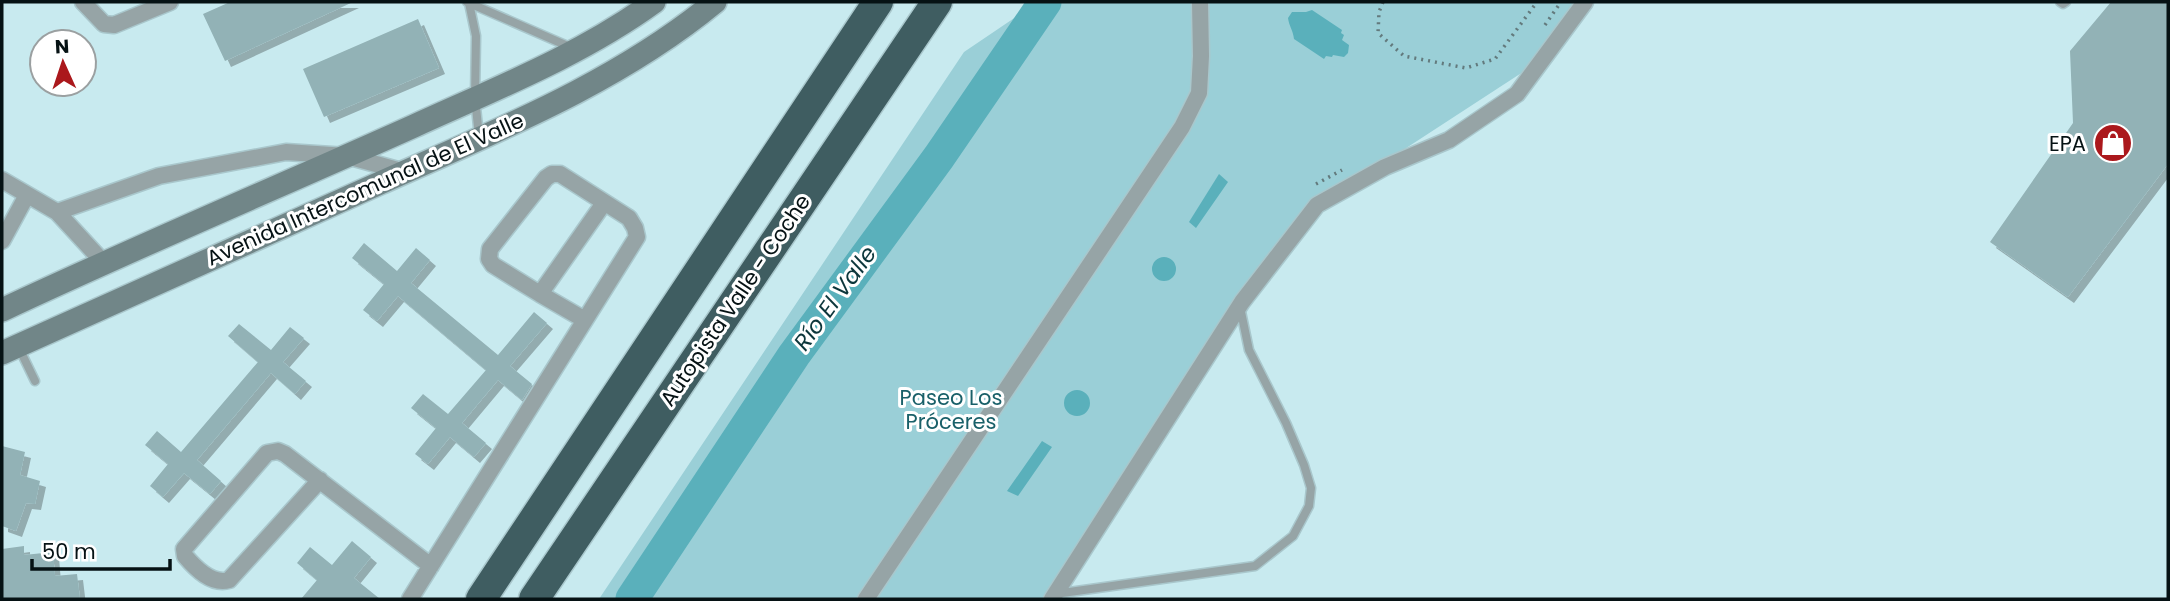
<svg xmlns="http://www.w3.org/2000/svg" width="2170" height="601" font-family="Poppins,sans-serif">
  <defs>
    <filter id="shadow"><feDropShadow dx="6" dy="6" stdDeviation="0" flood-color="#0004"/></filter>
  </defs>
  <rect width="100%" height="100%" fill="#c8eaef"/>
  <path fill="#9acfd7" d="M1038,2H1586L1543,59L1331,197L1240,305L1053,599H599L964,52Z"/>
  <path fill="#5ab0bb" d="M1312,10L1342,30L1341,33L1344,35L1342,40L1349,45L1348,53L1344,57L1333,55L1332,57L1326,56L1324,59L1294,39C1293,30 1289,26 1288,18L1292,12H1306Z
    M1219,174L1228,182L1196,228L1189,222Z
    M1152 269a12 12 0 1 1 24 0a12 12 0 1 1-24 0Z
    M1064 403a13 13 0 1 1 26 0a13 13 0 1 1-26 0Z
    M1042,441L1052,447L1018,496L1007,491Z"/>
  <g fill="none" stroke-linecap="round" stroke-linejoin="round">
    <path stroke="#5ab0bb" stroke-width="33" d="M632,599L794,355L939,157L1045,2"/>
  </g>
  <path fill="#92b2b6" filter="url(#shadow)" d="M230,2H353L225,61L203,14Z
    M2111,2H2168V164L2068,297L1990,242L2073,123L2070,51Z
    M418,19L439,68L324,117L303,69Z
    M364,243L397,271L416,248L430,260L411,283L498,355L534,312L547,323L510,366L532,384L522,400L498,380L462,423L486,443L474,457L450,437L428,464L415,454L436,428L411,408L423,394L448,414L486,370L398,296L377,321L363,310L384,284L352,258Z
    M239,324L271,350L290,327L304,338L283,362L306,381L295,394L271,373L197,460L221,481L210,494L184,473L163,497L150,486L168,464L145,445L157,431L181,452L258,362L228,336Z
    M2,446L25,452L20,475L40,481L35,504L26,503L16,531L2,526Z
    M352,541L371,557L354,578L380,599H301L317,580L297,563L310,547L332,565Z
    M24,546V555L53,552L55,576L77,574L80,599H2V549Z"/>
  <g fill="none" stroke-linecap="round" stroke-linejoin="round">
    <defs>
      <path id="lane" d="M467,2L570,47
        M2060,2L2063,4L2066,2
        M469,3L476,36L475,98L479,136
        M19,348L35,381
        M1055,594L1255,566L1293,536L1309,506L1311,488L1304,465L1286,423L1249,350L1240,307"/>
      <path id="street" d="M83,2L104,24L114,25L170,2
        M2,180L57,212L103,262
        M57,212L159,176L286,152L347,156L405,172
        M2,241L27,195
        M540,294L585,320
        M320,480L229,580C212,585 196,569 185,556L184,549L267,453L278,451L285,454L431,566
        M410,599L637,237L635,228L629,218L560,174H552L546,178L490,249L489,259L493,265L540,294L604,203
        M866,599L1182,127L1199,93L1201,56L1200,2
        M1052,599L1242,302L1317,205L1385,167L1449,140L1517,94L1585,2"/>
      <path id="secondary" d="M2,310C138,246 276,188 414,126C495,89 581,55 654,2
        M2,353C128,296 254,240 380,183C496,131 617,83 715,2"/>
      <path id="highway" d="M481,599L878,2
        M534,599L937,2"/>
    </defs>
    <use href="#lane" stroke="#a9c7cc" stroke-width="11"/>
    <use href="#street" stroke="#a9c7cc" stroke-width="19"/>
    <use href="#secondary" stroke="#a9c7cc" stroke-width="26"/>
    <use href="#highway" stroke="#a9c7cc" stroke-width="33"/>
    <path stroke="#637a7d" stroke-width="3.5" stroke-dasharray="2 5" stroke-linecap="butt" d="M1383,2L1379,12L1378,33L1404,56L1466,68L1495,59L1537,2
      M1545,25L1561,2
      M1316,184L1342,170"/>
    <use href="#lane" stroke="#96a4a6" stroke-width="8"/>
    <use href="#street" stroke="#96a4a6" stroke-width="16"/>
    <use href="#secondary" stroke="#718688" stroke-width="23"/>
    <use href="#highway" stroke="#3f5d61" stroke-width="30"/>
  </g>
  <defs>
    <symbol id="shop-disc" viewBox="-11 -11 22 22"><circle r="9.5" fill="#ab181c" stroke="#fff"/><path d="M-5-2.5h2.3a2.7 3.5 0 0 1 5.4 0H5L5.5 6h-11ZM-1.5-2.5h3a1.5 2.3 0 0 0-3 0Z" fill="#fff"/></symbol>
  </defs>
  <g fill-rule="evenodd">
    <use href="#shop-disc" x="2091" y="121" width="44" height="44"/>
  </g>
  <g text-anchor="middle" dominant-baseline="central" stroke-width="6" stroke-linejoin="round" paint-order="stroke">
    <g font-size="21" fill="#061214" stroke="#fff" text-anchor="end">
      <text x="2086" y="143">EPA</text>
    </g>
    <g font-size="21" fill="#061214" stroke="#fff">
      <text transform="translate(365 189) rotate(-24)">Avenida Intercomunal de El Valle</text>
      <text transform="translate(735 300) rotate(-56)">Autopista Valle - Coche</text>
    </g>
    <g font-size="21" fill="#196069" stroke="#fff">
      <text x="951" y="397">Paseo Los<tspan x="951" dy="24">Próceres</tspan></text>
    </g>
    <g font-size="23" font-style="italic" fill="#0c363b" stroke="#fff">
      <text transform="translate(835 298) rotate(-54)">Río El Valle</text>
    </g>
  </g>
  <rect width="2170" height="601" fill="none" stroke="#061214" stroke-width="7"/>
  <g transform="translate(63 63) rotate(357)"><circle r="33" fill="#ffffff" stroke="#9ba0a1" stroke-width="2"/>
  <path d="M0-5L12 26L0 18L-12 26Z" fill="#ab181c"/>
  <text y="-10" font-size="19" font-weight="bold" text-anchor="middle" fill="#061214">N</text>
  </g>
  <path d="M32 559v10h138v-10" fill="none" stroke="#061214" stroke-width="3.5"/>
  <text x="42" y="559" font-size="21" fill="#061214" stroke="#ffffff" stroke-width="5" paint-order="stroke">50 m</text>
</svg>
